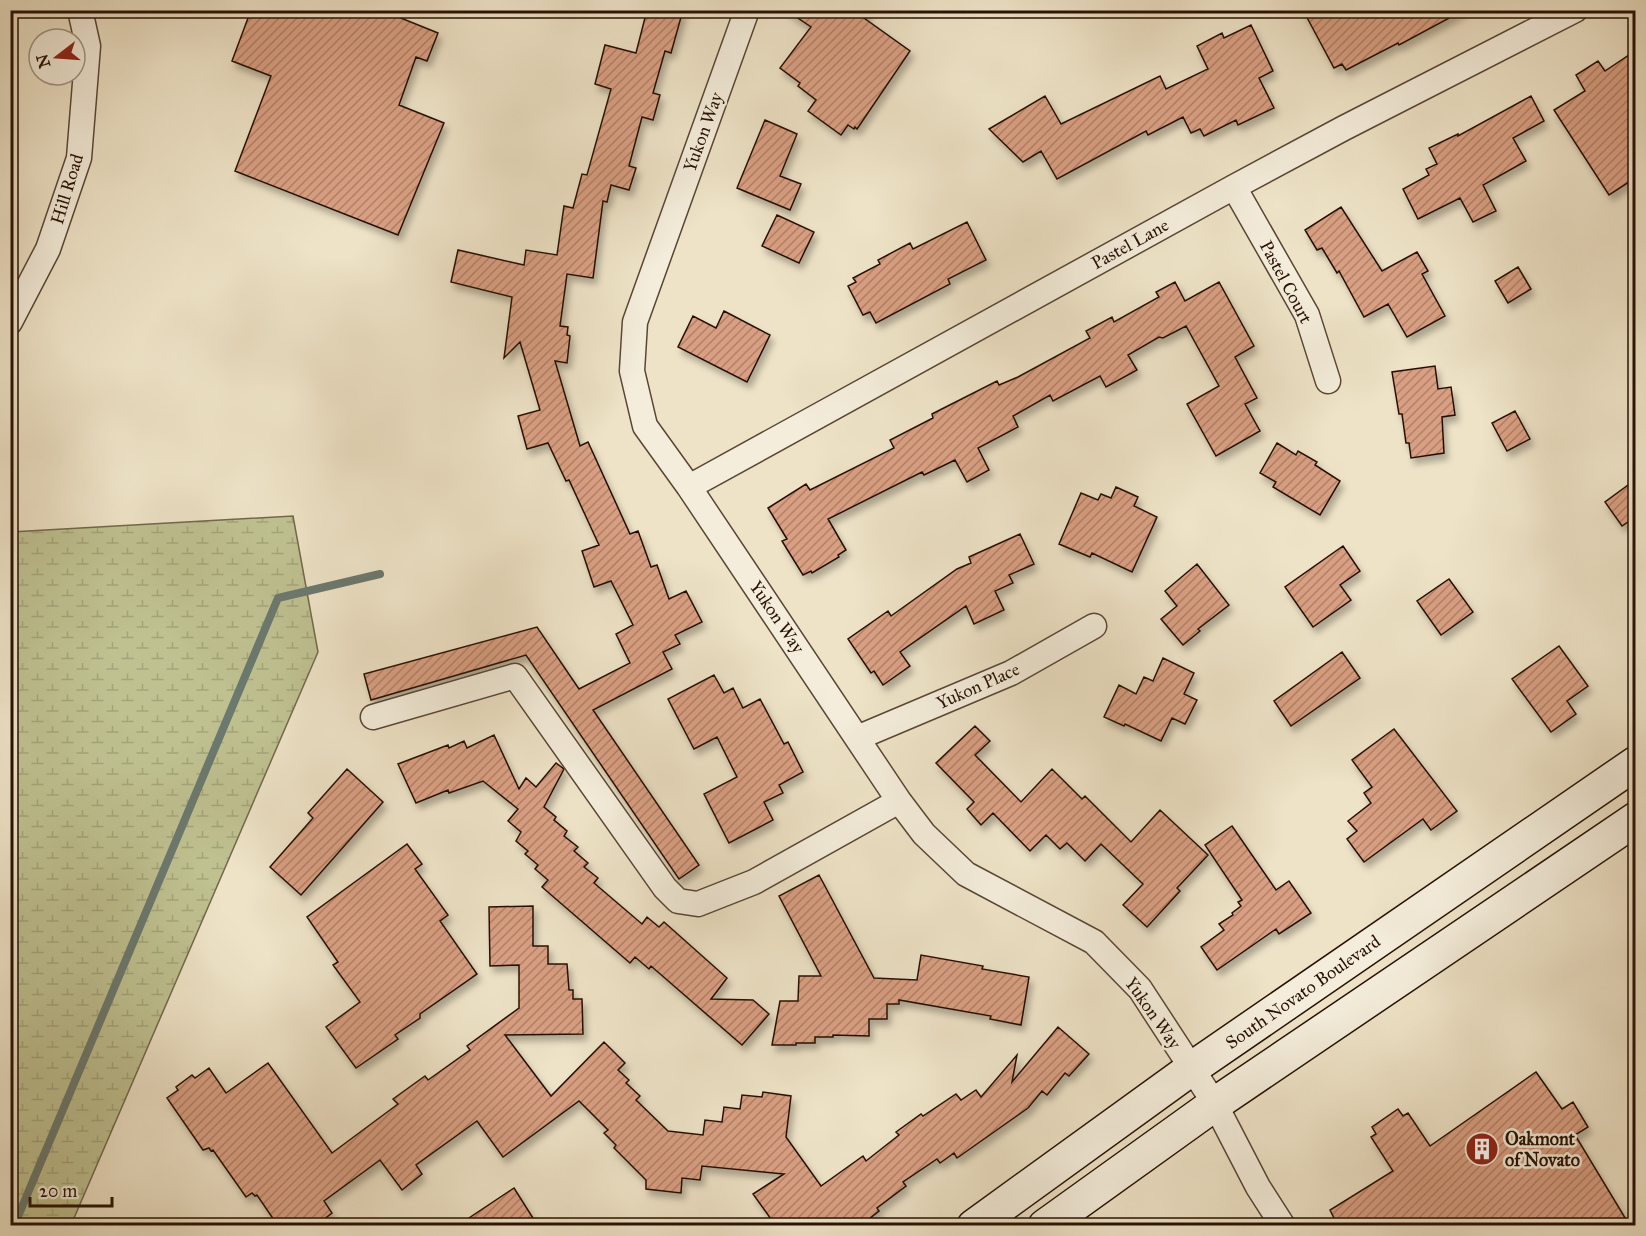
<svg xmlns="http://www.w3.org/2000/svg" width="1646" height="1236" font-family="'IM FELL Great Primer',serif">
  <defs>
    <pattern id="wetland-marsh" width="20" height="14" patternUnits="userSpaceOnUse" patternTransform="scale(1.5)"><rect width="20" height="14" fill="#bfc191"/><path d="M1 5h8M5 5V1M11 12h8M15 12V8" fill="none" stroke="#a4a57b"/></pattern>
    <pattern id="building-hatch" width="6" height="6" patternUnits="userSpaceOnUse" patternTransform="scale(1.5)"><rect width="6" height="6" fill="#d99f82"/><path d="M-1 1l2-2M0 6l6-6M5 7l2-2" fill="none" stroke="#b08068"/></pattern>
    <filter id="shadow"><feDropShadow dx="3.5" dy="6" stdDeviation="3" flood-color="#0004"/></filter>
  </defs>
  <rect width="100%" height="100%" fill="#eee3c7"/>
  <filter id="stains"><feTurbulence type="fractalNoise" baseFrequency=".00333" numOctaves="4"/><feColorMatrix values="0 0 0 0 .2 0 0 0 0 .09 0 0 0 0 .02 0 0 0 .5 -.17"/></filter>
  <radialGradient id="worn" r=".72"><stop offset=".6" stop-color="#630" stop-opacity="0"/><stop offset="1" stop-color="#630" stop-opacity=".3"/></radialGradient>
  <path fill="url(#wetland-marsh)" stroke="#72694a" stroke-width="1.5" d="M293,516L318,652L71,1225H11V532Z"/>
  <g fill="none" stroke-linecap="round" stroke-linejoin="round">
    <path stroke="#6b796f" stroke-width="8" d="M14,1226L278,598L380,574"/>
  </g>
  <path fill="url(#building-hatch)" stroke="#261104" stroke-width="1.5" filter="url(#shadow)" d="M251,10H381L438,33L427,61L416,57L399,105L444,123L398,235L235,171L271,76L232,61Z
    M647,10H683L671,53L665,51L653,93L660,95L653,120L642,117L629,166L636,168L629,190L611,185L607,202L603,201L593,278L567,274L560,326L568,327L567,335L570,336L567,363L555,361L580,446L588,442L630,534L638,531L651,567L657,565L669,599L686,591L702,622L675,635L680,644L663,652L672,669L593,710L699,865L679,879L526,655L371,700L364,674L537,627L579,689L630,663L616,634L633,625L611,581L594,587L582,551L599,545L569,480L566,481L548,443L527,449L518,416L540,410L520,342L504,358L512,297L451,282L458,250L524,265L526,250L557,255L564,206L573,208L582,174L587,175L611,89L595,84L605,45L636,53Z
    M786,10H869L864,18L910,51L857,129L855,127L854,129L848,125L841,135L808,111L816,100L798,86L800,83L780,68L811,27Z
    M1303,10H1464L1399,45L1398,43L1346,70L1342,64L1334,68Z
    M1251,25L1273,71L1259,78L1274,108L1238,125L1236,120L1204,136L1200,129L1191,133L1183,117L1148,135L1146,131L1057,179L1041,151L1023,162L989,129L1045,96L1061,124L1160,76L1166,89L1208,69L1197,46L1222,33L1224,38Z
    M1635,51V178L1609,195L1554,110L1585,91L1576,75L1598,61L1605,71Z
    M1531,96L1544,121L1513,138L1526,161L1483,185L1496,211L1473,222L1460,198L1418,219L1403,189L1429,175L1426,169L1437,164L1429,148L1458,134V136Z
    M765,120L797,134L780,176L801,184L790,210L737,188Z
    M1341,207L1382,271L1417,252L1428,271L1422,274L1445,316L1407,337L1388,304L1364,317L1339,271L1337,273L1322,248L1317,250L1305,230Z
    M777,215L814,232L799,263L762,246Z
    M967,222L986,260L948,279L950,284L876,323L870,312L863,315L848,286L856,282L853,278L880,264L878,260L910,243L913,249Z
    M1518,267L1531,289L1508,303L1495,281Z
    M1175,282L1185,301L1219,282L1254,346L1235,357L1257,398L1245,404L1260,431L1216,456L1187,404L1219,386L1186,326L1163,338L1159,337L1128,355L1137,370L1106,387L1100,376L1053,401L1050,395L1013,416L1018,427L978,448L989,470L967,482L955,460L924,475L922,472L828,519L846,550L838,555L839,557L812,573L811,571L803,575L782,541L787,539L768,508L806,484L810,490L894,448L890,440L933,418L932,414L997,381L999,385L1018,377L1090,338L1086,331L1112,317L1114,322L1159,297L1156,292Z
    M724,311L770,335L747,382L678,347L693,316L716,328Z
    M1435,366L1438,389L1451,387L1455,415L1442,417L1444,453L1411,458L1409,443H1406L1402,414H1399L1392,372Z
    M1515,411L1530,439L1507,451L1492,423Z
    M1277,443L1296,455L1298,451L1317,462L1315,465L1340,481L1320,515L1273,487L1276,482L1260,473Z
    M1635,480V517L1622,526L1605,502Z
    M1116,487L1138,497L1134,506L1157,517L1132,572L1092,553L1090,557L1059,544L1081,493L1098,500L1101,494L1111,498Z
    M1020,534L1034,564L1009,575L1013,583L995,591L1004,610L974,624L966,606L900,652L910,666L883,685L874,671L871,673L848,639L888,611L891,616L957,569L971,563L969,557Z
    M1343,546L1360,571L1340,585L1351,600L1313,627L1285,587Z
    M1197,564L1229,605L1198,629L1200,631L1183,645L1161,619L1177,606L1165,591Z
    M1449,579L1473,612L1441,635L1417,601Z
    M1559,646L1588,686L1567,701L1576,714L1551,732L1512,679Z
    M1342,652L1360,678L1291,726L1274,701Z
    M1163,658L1194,673L1184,694L1197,700L1185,724L1172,718L1161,741L1125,724L1124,726L1104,717L1119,685L1136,694L1144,677L1153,681Z
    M714,675L724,693L733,688L743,708L760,699L784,744L788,742L803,772L779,785L783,793L764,802L773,820L729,843L704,794L737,777L717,737L694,749L668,699Z
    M975,726L990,741L975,755L1021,802L1052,769L1082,799L1085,796L1131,842L1160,810L1208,855L1177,888L1180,891L1147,927L1123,905L1143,884L1101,844L1085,861L1067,843L1060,849L1046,835L1030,851L993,813L981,825L967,809L974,802L936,763Z
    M1394,729L1457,811L1431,830L1423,819L1364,862L1347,839L1357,831L1348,821L1371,803L1364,793L1372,787L1352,760Z
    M494,735L519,789L526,778L536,787L556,763L564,769L544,807L556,817L554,820L567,831L564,836L578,847L574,851L588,863L584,867L598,878L594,883L642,924L647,917L659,927L664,922L727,978L711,999L753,1000L769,1014L742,1045L651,966L649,969L635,957L630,963L542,887L548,880L535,869L538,865L525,854L528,851L516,841L521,832L508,821L518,809L483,781L449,793L448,790L416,803L398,764L448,745L449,748L464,741L467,748Z
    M347,769L383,802L301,895L270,867L313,818L308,813Z
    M1232,826L1276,890L1289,881L1311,913L1279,934L1276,929L1217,970L1201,947L1224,930L1219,924L1233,915L1232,913L1241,906L1238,902L1242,900L1205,845Z
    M407,844L422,864L415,869L448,915L440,921L477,974L420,1014V1018L395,1035L398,1039L356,1068L326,1027L360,1002L333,965L338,962L307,917Z
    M819,875L874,978L917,980L921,955L983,966L982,969L1029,977L1021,1025L990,1019L991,1016L899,1000V1004H887V1019H869V1036L833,1035V1037H815V1043H796V1045H772L780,1001H798L799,976H821L779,896Z
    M533,906V946H548V964H567L569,990H573V999H582L583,1034L505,1035L551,1096L604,1042L625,1063L618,1070L629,1080L626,1083L640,1096L636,1100L668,1131L703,1135L705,1120L722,1122L724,1107L740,1109L742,1095L762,1097L763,1092L791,1096L786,1137L821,1186L863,1156L866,1161L899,1135L896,1132L921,1114L923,1116L956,1094L961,1100L976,1090L981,1097L1017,1055L1012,1082L1058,1027L1089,1054L1069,1076L1065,1073L1047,1095L1042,1091L1028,1108L957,1158L954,1153L940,1163L937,1159L903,1182L906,1186L877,1208L879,1211L860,1226H776L753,1194L784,1174L702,1166L700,1180L682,1178L681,1193L646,1189V1180L614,1148L616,1145L604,1133L608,1130L579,1101L503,1157L477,1121L416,1165L422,1174L402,1190L380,1160L324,1201L332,1213L315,1226H278L257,1195L255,1196L252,1193L246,1197L213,1150L211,1151L209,1148L203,1150L167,1098L178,1090L176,1087L192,1075L195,1078L209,1068L226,1093L268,1063L332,1153L398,1104L393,1099L425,1076L428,1080L470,1050L467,1046L519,1008V965L490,966L489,907Z
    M1536,1072L1562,1109L1573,1102L1588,1127L1575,1135L1630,1226H1338L1330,1210L1393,1171L1371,1137L1376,1134L1372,1127L1398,1109L1403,1116L1408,1113L1430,1146Z
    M514,1188L538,1226H457Z"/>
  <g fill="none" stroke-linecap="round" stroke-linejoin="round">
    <defs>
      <path id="minor" d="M747,10L635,322L632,371L645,426L689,487L899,801L924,834L966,874L1094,942L1140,989L1215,1104L1258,1187L1283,1226
        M1234,187L1307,315L1328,381
        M10,322L48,249L79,158L88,46L80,10
        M689,487L1234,187L1344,128L1575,10
        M373,717L515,676L665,888L678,901L698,904L754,882L899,801
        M857,738L1011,673L1094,626"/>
      <path id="secondary" d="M974,1226L1191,1069L1636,763
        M1045,1226L1215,1104L1636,819"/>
    </defs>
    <use href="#minor" stroke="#584635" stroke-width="27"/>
    <use href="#secondary" stroke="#261104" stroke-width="36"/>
    <use href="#minor" stroke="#f4eddb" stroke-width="24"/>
    <use href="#secondary" stroke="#f4eddb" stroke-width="33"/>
  </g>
  <defs>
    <symbol id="building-disc" viewBox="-11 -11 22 22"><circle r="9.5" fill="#8f2418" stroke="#f4eddb"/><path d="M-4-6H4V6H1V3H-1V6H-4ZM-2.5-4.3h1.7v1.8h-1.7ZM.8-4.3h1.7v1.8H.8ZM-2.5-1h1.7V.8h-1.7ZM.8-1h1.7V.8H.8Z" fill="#fff"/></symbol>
  </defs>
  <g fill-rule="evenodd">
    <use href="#building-disc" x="1463" y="1130" width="38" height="38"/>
  </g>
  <g text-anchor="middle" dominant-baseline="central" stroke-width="5" stroke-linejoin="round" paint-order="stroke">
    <g font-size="18" fill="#261104" stroke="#f4eddb">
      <text transform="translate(703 132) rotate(-70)">Yukon Way</text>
      <text transform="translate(67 189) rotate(-73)">Hill Road</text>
      <text transform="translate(1130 244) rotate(-29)">Pastel Lane</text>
      <text transform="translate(1286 282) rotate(62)">Pastel Court</text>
      <text transform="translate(777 617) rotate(56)">Yukon Way</text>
      <text transform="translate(978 686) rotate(-24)">Yukon Place</text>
      <text transform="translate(1303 992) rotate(-35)">South Novato Boulevard</text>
      <text transform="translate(1153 1013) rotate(55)">Yukon Way</text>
    </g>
    <g font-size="18" font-weight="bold" fill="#261104" stroke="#f4eddb" text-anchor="start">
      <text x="1505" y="1139">Oakmont<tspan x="1505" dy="21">of Novato</tspan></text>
    </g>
  </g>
  <rect width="1646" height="1236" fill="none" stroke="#eee3c7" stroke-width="36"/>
  <rect x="12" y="12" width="1622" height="1212" fill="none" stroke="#261104" stroke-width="3"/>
  <rect x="18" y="18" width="1610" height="1200" fill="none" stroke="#261104" stroke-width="1.5"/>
  <g transform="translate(57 57) rotate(253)"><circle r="28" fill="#f4eddb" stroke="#a29585" stroke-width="1.5"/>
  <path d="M0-4.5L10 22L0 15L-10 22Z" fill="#8f2418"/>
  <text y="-9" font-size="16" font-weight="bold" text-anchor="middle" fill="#261104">N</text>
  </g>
  <path d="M30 1197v9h82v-9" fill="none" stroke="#261104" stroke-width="3"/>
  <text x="39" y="1197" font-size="18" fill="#261104" stroke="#f4eddb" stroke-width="4.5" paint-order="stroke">20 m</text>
  <rect width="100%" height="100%" filter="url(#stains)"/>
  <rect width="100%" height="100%" fill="url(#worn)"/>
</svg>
